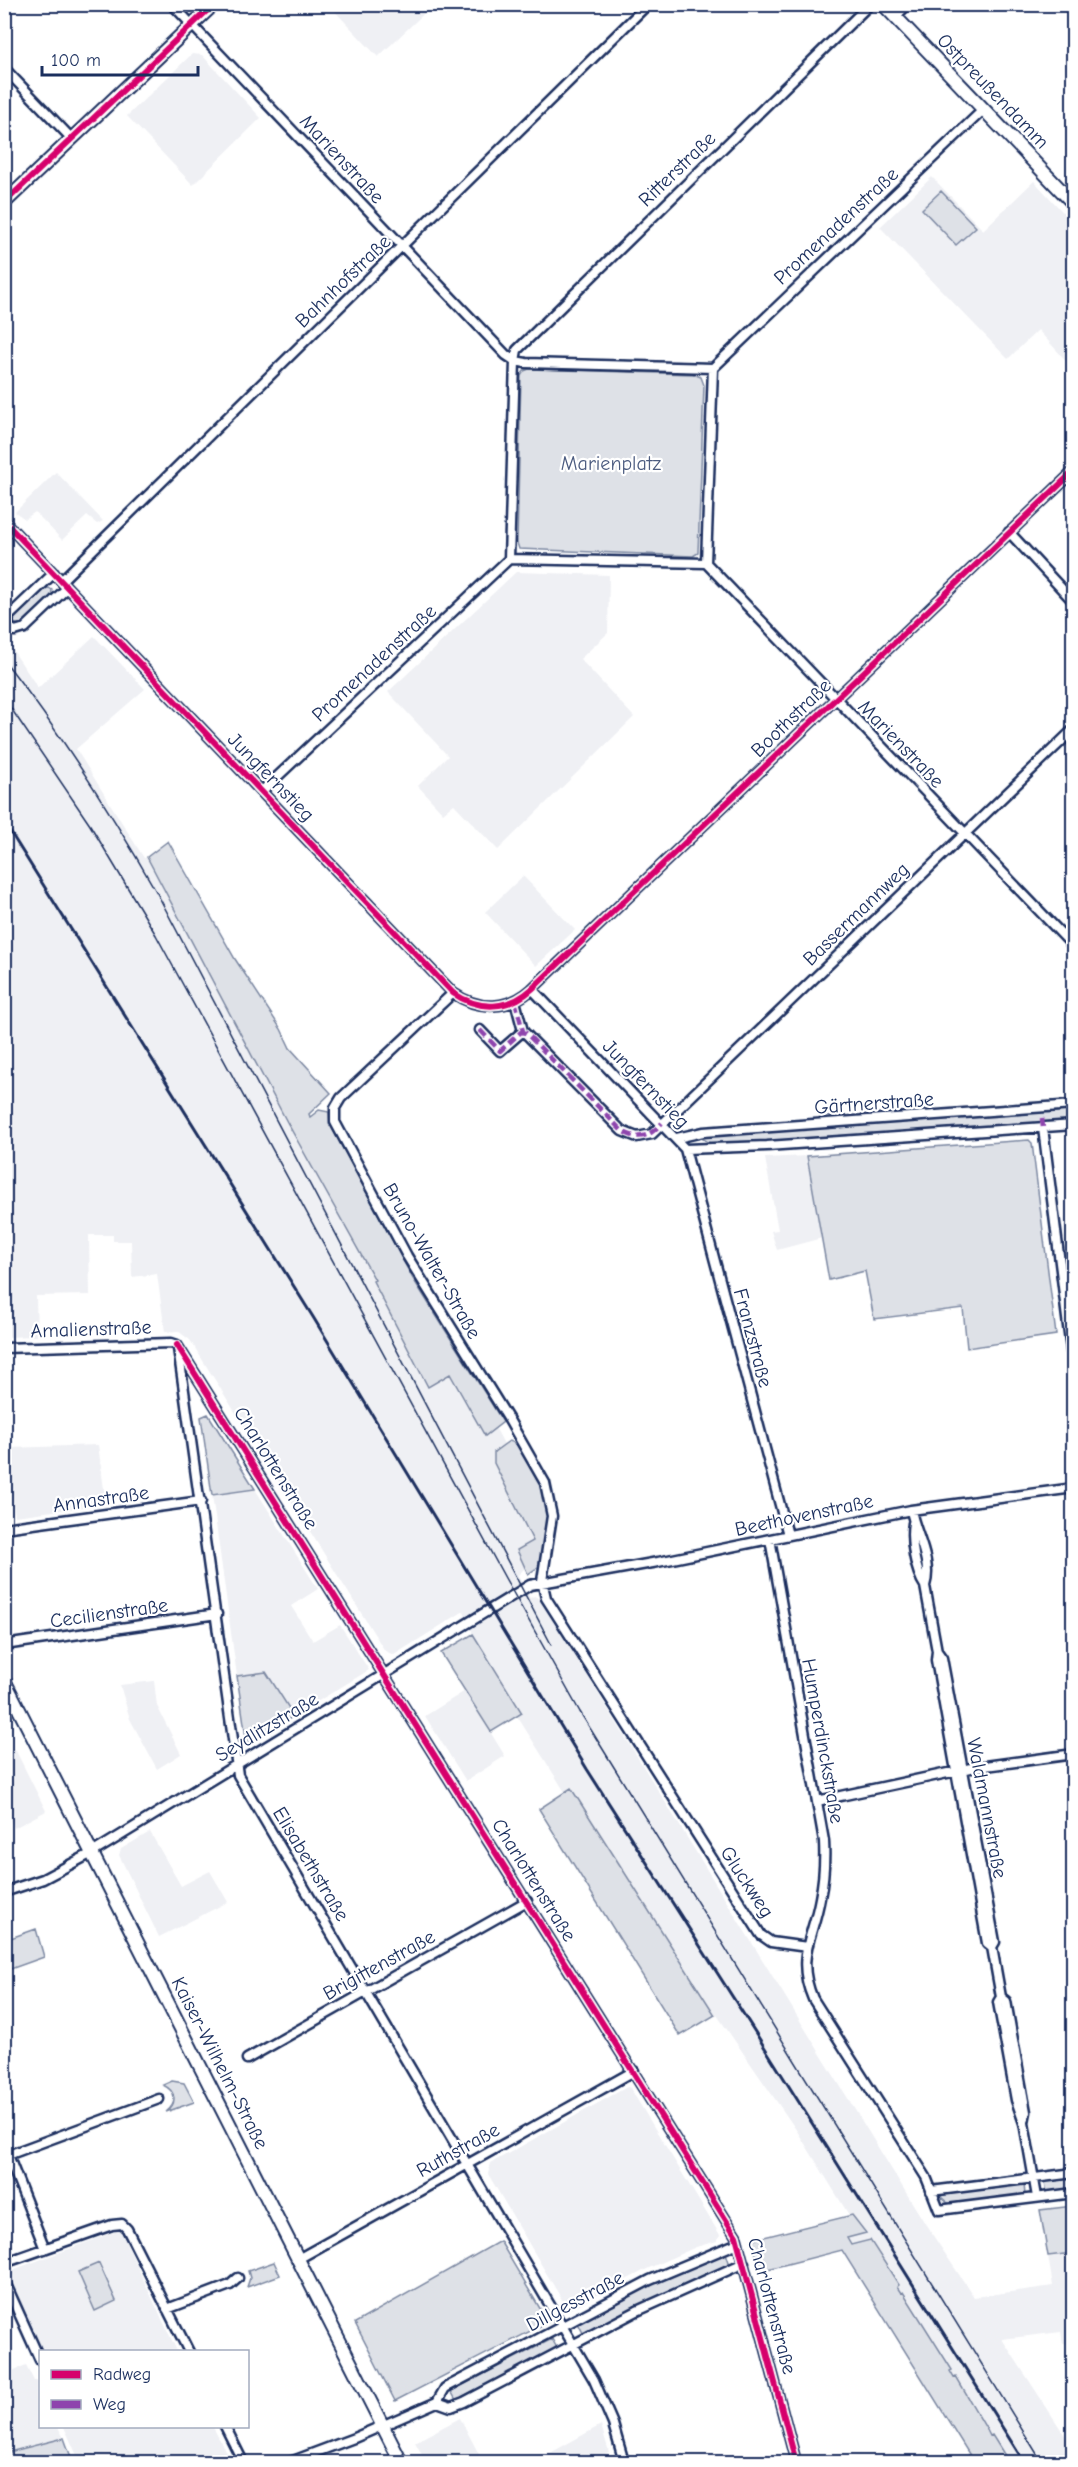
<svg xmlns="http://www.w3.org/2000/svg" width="1078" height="2467" font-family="'Comic Neue',sans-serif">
  <rect width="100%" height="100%" fill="#fff"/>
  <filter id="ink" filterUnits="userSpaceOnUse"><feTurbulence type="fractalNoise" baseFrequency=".0167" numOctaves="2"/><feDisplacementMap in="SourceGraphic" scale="12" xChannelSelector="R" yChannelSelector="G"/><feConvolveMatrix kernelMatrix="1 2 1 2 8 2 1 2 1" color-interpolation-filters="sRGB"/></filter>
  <g filter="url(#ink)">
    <path fill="#eff0f4" d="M329,5H433L378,57Z
      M192,54L202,55L261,118L193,185L127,116Z
      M932,177L983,230L1034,181L1073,223V368L1038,330L1008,359L880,227Z
      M56,472L103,521L97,524L87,516L62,540L35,512L25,519L15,512Z
      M516,572L609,575L608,633L580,659L634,717L498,850L454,804L443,813L418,786L448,756L388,692Z
      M94,636L145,689L76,749L144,858L147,857L287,1122L376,1280L374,1281L428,1387L450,1373L485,1435L496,1429L504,1444L498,1448L494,1462L533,1541L517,1550L525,1568L518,1575L530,1598L534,1596L540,1599L926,2225L974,2297L1053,2286L1048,2256L1073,2253V2343L1063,2344L1061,2332L1002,2339L1073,2448V2462H985L835,2219L849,2215L797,2131L717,2015H715L572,1788L565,1792L517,1716L521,1713L473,1634L464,1611L394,1655L385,1651L190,1340L178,1331L165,1332L157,1274L132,1277L131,1241H113V1235H89L90,1295L36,1296L37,1336L5,1337L4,637L38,688Z
      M523,876L575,930L536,966L485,912Z
      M807,1156L822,1238L777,1250L771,1231L778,1230L765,1158Z
      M98,1445L106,1504L15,1516L8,1468L11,1467L9,1448Z
      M255,1489L318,1589L291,1606L313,1641L340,1625L369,1670L294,1716L266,1672L237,1676L212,1495Z
      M154,1681L157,1706L181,1754L157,1769L130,1719L120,1685Z
      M465,1691L505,1756L466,1781L425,1716Z
      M15,1749L46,1811L14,1828L5,1810L4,1755Z
      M150,1832L181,1886L210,1871L228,1902L159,1937L119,1855L121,1849Z
      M627,2087L630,2088L720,2235L717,2241L696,2247L649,2268L568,2310L488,2174L491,2163Z
      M120,2230L177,2351H43L7,2272Z
      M26,2365L34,2381H40V2426L58,2427L64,2438L5,2453V2374Z
      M460,2418L483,2462H426L415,2442Z
      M601,2425L609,2452L590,2462H534Z
      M64,2427H213L231,2462H80Z"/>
    <path fill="#dee1e7" stroke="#7c88a2" stroke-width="1.5" d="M941,191L976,227L956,245L922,209Z
      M529,369L693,374L701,377L704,385L698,553L693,556L519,549L517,543L521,376L524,371Z
      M49,588L52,590L51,597L23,624L19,625L14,623L15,616L43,589Z
      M168,841L235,959L281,1029L290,1048L331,1093L309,1114L310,1117L319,1110L329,1112L330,1124L412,1277L503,1422L485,1436L450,1374L428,1387L373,1281L375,1280L287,1122L147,857Z
      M1073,1109V1121L723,1145H713L700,1137Z
      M1029,1140L1032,1143L1056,1335L967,1348L963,1308L874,1319L865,1271L829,1280L807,1156Z
      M208,1414L255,1489L212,1495L201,1417Z
      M509,1441C519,1443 523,1453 528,1461C554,1500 548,1521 541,1565L528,1574L517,1550L533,1541L494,1463V1452Z
      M473,1634L522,1713L491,1732L441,1653Z
      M266,1672L294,1716L247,1744L237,1676Z
      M571,1788L715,2015L680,2036L539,1809Z
      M36,1929L44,1957L5,1971V1940Z
      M172,2081L184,2083L194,2102L166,2112C178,2103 176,2091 163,2085Z
      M1073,2176V2189L1046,2191L1045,2180Z
      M1024,2183L1025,2195L949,2204L941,2197L943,2192Z
      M1073,2206V2253L1048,2256L1040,2210Z
      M852,2215L866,2233L847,2238L851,2245L870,2240L899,2285L897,2287L901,2293L903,2292L952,2370L950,2371L954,2378L956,2377L987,2430L990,2436L992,2435L1009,2462H974L842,2250L760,2271L752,2240Z
      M500,2241L548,2322L395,2401L355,2323Z
      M726,2253L730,2265L643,2303L584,2335L578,2323L657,2282Z
      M274,2262L280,2275L247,2287L250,2278L248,2271Z
      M99,2263L116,2301L95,2311L78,2272Z
      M552,2339L557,2348L456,2400L451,2391Z
      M64,2438L72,2460L59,2462H5V2453Z"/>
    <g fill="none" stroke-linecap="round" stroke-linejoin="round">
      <defs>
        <path id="street" d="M172,4L506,355L515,361L517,350L870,4
          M895,17L908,4
          M4,68L72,139
          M713,368L983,110
          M4,521L453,993C479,1011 509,1010 532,989L1074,471
          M1009,532L1074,602
          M509,559L515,361L526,363L713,368
          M509,559L706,563
          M706,563L1074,947
          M706,563L713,368
          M54,573L9,616L8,627L15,631L25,628L67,588
          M61,581L648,4
          M262,791L509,559
          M532,989L685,1149L788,1535
          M453,993L341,1098L335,1108V1122L407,1256L509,1420L545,1483L552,1516L542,1581L546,1598L761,1935L771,1942L807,1947
          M515,1001L523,1031
          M480,1030L500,1051L523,1031L622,1131L637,1137L652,1134L1074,729
          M1043,1128L1074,1374
          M677,1138L703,1132L1074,1105
          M685,1149L767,1146L1074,1125
          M177,1345L736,2236L796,2462
          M4,1348L171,1343L177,1345
          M178,1348L238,1775L594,2380L613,2424L624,2462
          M911,1510C915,1533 933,1561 925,1586
          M913,1523C910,1540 915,1571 925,1586L937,1651L936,1660L987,1943L992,1947L1001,1997L998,2002L1016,2100L1024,2123L1037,2197
          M4,1528L201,1501
          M770,1539L824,1841C825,1860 824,1879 820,1898C813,1938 795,1957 813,1999L926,2177L939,2210L1074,2193
          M4,1645L217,1614
          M937,1651L942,1658L945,1674L995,1942L992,1947
          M817,1801L971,1768L1074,1754
          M4,1892L43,1879L92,1853L530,1585L658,1562L911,1510L1074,1488
          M1001,1997L1006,2001L1026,2112L1024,2122
          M247,2059L527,1901
          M4,2145L45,2249
          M8,2155L159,2099
          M931,2191L1074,2173
          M298,2259L634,2071
          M4,2263L112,2225L122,2224L127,2229L189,2352
          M4,2280L40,2360
          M167,2309L230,2285L238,2278
          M437,2402L451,2407L464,2402L637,2311L744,2263
          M225,2426L243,2462
          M290,2462L354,2438L437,2402L445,2388L650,2280L738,2243"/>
        <path id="secondary" d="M883,4L1074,204
          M4,203L214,4
          M4,1680L401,2462"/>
      </defs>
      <use href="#street" stroke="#1b2f5e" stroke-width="13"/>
      <use href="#secondary" stroke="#1b2f5e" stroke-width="16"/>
      <use href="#street" stroke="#fff" stroke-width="8"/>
      <use href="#secondary" stroke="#fff" stroke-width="12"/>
      <path stroke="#1b2f5e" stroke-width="1.5" d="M4,660C61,734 111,812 157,893L551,1644
        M4,698L90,825L156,935L505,1578L580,1712L1042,2462"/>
      <path stroke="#1b2f5e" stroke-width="3" d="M4,822L313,1317L587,1769L755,2032L1024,2462"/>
      <path stroke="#8e44ad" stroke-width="4.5" stroke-dasharray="9 4.5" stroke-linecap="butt" d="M515,1001L523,1031
        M480,1030L500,1051L521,1032L526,1033L622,1131C639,1141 649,1137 662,1123
        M1042,1118L1043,1128"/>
      <defs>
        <path id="cycleway" d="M4,203L214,4
          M4,521L453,993C479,1011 509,1010 532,989L1074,471
          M177,1345L736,2236L796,2462"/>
      </defs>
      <use href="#cycleway" stroke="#fff" stroke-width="10"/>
      <use href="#cycleway" stroke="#d6006c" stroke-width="6"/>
    </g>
  </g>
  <g text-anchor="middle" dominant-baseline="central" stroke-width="4.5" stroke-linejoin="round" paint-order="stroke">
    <g font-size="20" fill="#1b2f5e" stroke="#fff">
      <text transform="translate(993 91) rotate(46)">Ostpreußendamm</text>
      <text transform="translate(342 159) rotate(47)">Marienstraße</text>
      <text transform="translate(677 169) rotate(-44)">Ritterstraße</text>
      <text transform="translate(836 226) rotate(-43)">Promenadenstraße</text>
      <text transform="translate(343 281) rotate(-44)">Bahnhofstraße</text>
      <text transform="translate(374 663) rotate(-43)">Promenadenstraße</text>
      <text transform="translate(791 718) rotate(-44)">Boothstraße</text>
      <text transform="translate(901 744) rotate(46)">Marienstraße</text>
      <text transform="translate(271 777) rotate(46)">Jungfernstieg</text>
      <text transform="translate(856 914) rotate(-44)">Bassermannweg</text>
      <text transform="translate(646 1084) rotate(46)">Jungfernstieg</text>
      <text transform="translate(874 1103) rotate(-4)">Gärtnerstraße</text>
      <text transform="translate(432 1261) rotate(60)">Bruno-Walter-Straße</text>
      <text transform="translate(91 1329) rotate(-2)">Amalienstraße</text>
      <text transform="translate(753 1338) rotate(75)">Franzstraße</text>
      <text transform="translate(276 1468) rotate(58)">Charlottenstraße</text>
      <text transform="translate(101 1499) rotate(-8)">Annastraße</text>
      <text transform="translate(804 1515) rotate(-12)">Beethovenstraße</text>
      <text transform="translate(109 1613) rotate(-8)">Cecilienstraße</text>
      <text transform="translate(267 1727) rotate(-31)">Seydlitzstraße</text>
      <text transform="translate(823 1741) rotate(80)">Humperdinckstraße</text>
      <text transform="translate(987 1808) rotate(79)">Waldmannstraße</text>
      <text transform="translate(311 1864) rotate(59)">Elisabethstraße</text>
      <text transform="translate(534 1880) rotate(58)">Charlottenstraße</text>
      <text transform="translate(747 1882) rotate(57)">Gluckweg</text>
      <text transform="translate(379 1965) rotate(-29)">Brigittenstraße</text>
      <text transform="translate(220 2063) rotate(63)">Kaiser-Wilhelm-Straße</text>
      <text transform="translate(458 2150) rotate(-29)">Ruthstraße</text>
      <text transform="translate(575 2301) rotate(-28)">Dillgesstraße</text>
      <text transform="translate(772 2306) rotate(75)">Charlottenstraße</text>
    </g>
    <g font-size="20" fill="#4c5c80" stroke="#fff">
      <text x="611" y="463">Marienplatz</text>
    </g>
  </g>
  <rect width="1078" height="2467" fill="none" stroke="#fff" stroke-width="24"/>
  <rect x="12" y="12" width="1054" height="2443" fill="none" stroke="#1b2f5e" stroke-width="2" filter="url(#ink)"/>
  <rect x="39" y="2350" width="210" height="78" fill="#ffffff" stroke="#a4acbf" stroke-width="1.5"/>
  <rect x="51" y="2370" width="30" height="9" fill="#d6006c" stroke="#a4acbf" stroke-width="1.5"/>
  <text x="93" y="2380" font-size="18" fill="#1b2f5e">Radweg</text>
  <rect x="51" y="2400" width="30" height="9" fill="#8e44ad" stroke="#a4acbf" stroke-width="1.5"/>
  <text x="93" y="2410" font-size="18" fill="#1b2f5e">Weg</text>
  <path d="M42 66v9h156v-9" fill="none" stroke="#1b2f5e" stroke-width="3"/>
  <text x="51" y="66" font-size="18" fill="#1b2f5e" stroke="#ffffff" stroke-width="4.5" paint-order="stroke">100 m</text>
</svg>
